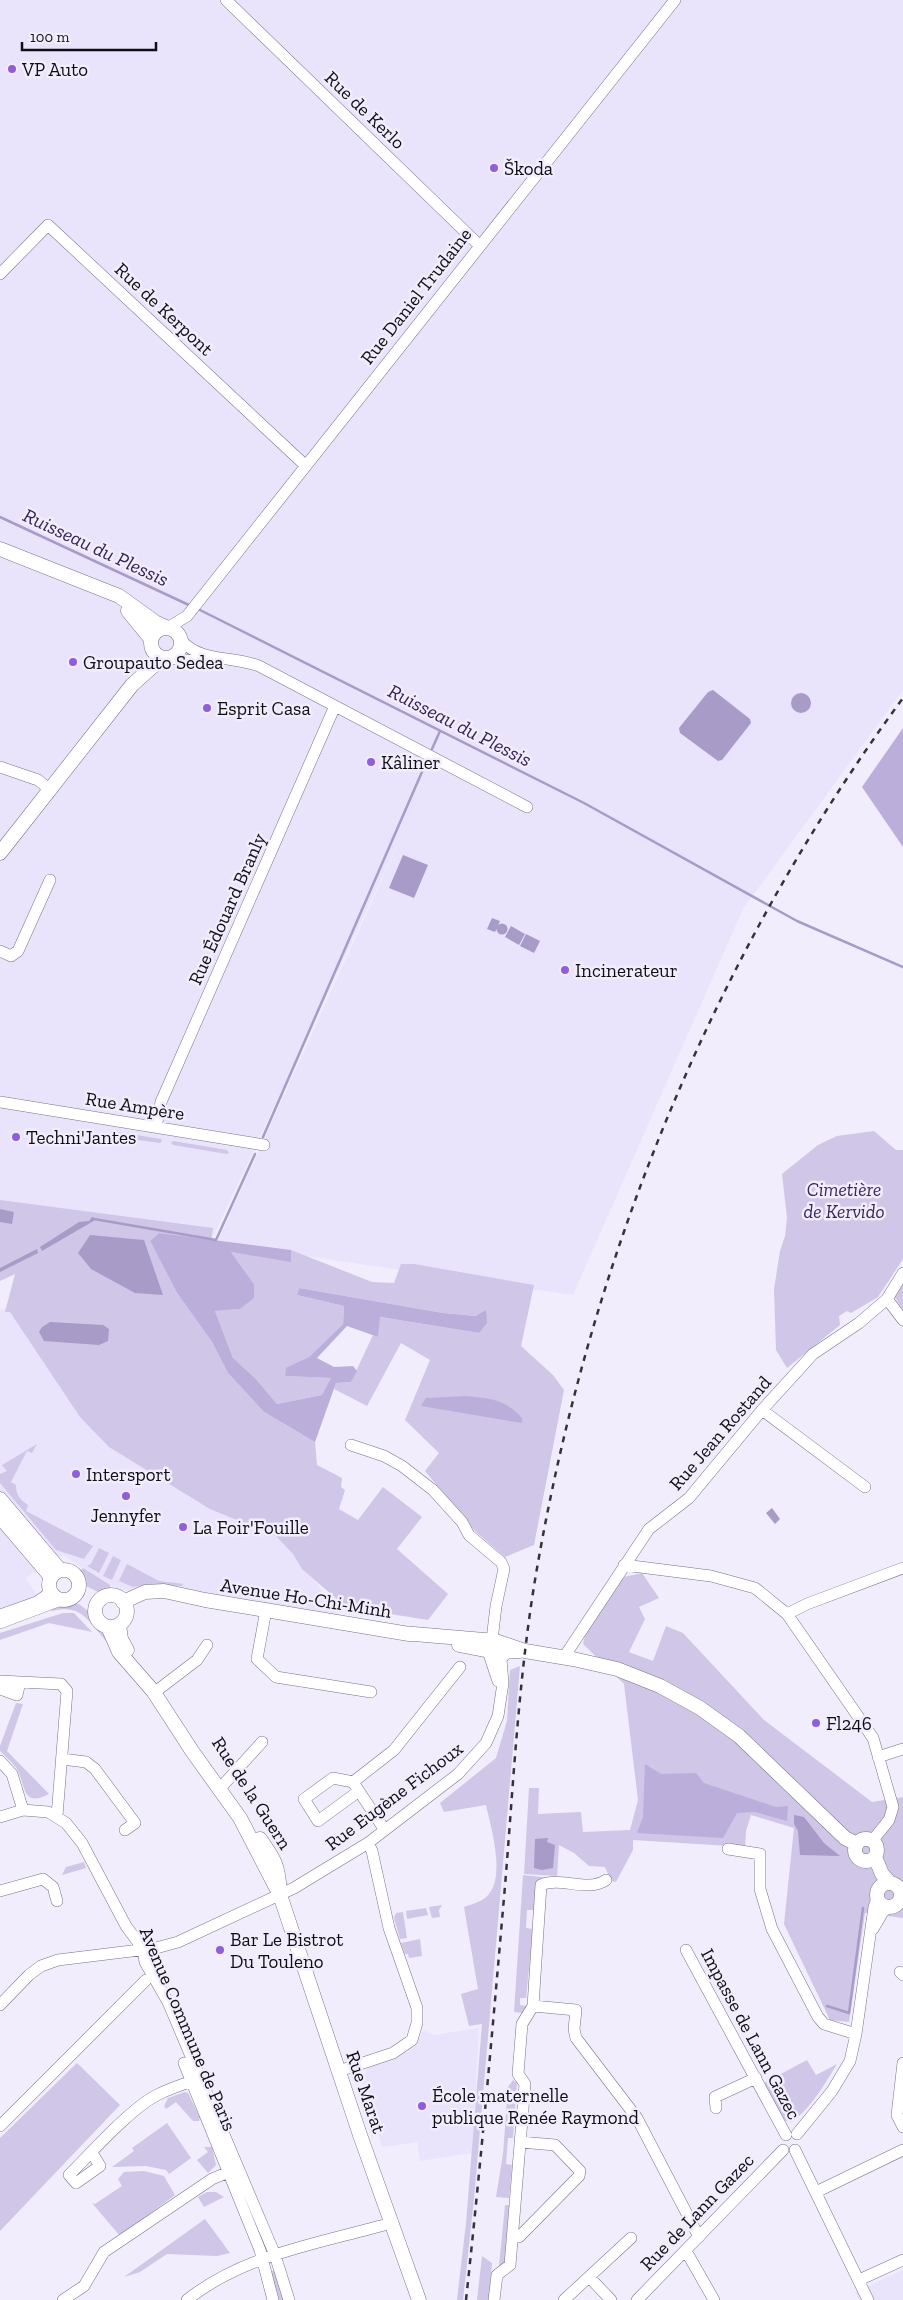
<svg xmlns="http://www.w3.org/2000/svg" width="903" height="2300" font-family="'Zilla Slab',serif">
  <rect width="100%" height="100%" fill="#f1edfc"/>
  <path fill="#eae3fc" d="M0,0H903V690L743,909L573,1295L217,1243L408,822L210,1243L0,1214Z
    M10,1308L282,1532L345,1625L151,1597L106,1584L63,1555L25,1578L42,1601L0,1615V1310Z
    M479,2028L472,2153L420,2161L417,2142L382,2147L362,2083L368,2067L407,2052L417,2044L423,2030L434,2035Z
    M903,2270V2300H859L855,2292Z"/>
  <path fill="#d0c6e7" d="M874,1131L896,1150H903V1259L878,1297L851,1313L847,1311L839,1316L840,1325L787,1368L776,1350L774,1289L780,1251L785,1236L787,1218L782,1174L818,1145L837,1136Z
    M118,1132L161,1139L162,1141L160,1143L116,1137Z
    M173,1141L227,1150L229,1153L227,1154L173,1145L171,1143Z
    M0,1200L213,1228L211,1240L159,1233L150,1241L177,1293L212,1342L228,1373L264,1412L315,1442L317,1465L342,1478L341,1487L345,1490L339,1509L358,1520L383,1487L422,1517L397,1549L448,1594L428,1620L346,1607L302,1569L293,1554L276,1536L210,1509L109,1447L80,1417L10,1312H5L15,1274L0,1281Z
    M291,1250L372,1282L394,1283L401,1264H414L534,1285L521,1346L553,1375L564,1390L534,1545L505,1557L475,1531L425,1471L439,1453L405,1420L430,1360L401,1343L367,1406L334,1389L336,1383L351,1382L373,1335L378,1337L379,1317L479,1333L476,1316L443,1313L299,1288L297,1295L344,1306L343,1324L309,1357L286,1369L285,1376L332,1378L322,1395L277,1404L255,1378L233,1358L215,1311L240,1309L254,1284L231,1252L290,1261Z
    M903,1280V1310L894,1296Z
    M37,1444L32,1453L27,1451L11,1482L16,1485C16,1495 20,1500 28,1505L26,1511L93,1546L84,1559L56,1550L0,1483V1474L7,1471L2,1465Z
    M99,1548L109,1553L99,1573L87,1566L91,1564Z
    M113,1556L121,1560L112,1580L103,1576Z
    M127,1564L159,1581L184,1584L181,1586L149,1584L133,1587L119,1581Z
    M83,1568L110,1585V1590L98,1592L86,1586L83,1575L80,1571Z
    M642,1573L659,1598L639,1607L645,1619L629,1652L653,1661L666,1626L683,1633L764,1720L872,1802L903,1797V1918L865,1913L849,2022L830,2020L784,1924L794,1828L751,1815L746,1831L745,1847L633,1840V1850L616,1882L611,1881L605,1867L589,1866L574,1853L559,1845L557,1876L524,1874L529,1788H539L538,1814L581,1812L583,1832L630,1830L638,1800L624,1684L583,1644L587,1627L624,1577Z
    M72,1604H79L88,1611L94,1626L107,1638V1642C89,1622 82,1603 52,1611L49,1609Z
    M63,1613H74L92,1632L49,1623L0,1640V1633Z
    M520,1666L474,2199L463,2300H457L466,2223L482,2024L469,2026L461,1994L478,1989L464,1907C469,1905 477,1903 482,1900C509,1885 491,1828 486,1805L444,1812L440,1803L496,1758L507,1721L510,1670Z
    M16,1703L23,1704L7,1751L49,1794C22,1808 26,1786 17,1769C13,1763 5,1756 0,1751V1746Z
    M84,1862L86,1868L62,1875L66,1867Z
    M523,1875L550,1878L535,1910H527L526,1928L533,1929L526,1998H520V2005L526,2006L522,2013L514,2012Z
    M442,1905L439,1910L440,1917L432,1918L429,1907Z
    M426,1908L428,1915L407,1919L406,1911Z
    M403,1912L407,1938L400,1939L394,1918L396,1913Z
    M420,1939L422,1956L409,1958L408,1954H405L401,1943Z
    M807,2060L816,2075L837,2064C824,2085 812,2107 792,2122L786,2121L782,2117L762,2084Z
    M77,2063L120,2105L0,2231V2138Z
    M513,2080L517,2083L513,2138H508L506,2164L512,2165L509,2198L496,2197L503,2154L508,2087Z
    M185,2092L188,2093L200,2118L199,2121H193L176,2102L166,2109L164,2106L168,2098Z
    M167,2123L191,2158L169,2174L166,2170L146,2166L112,2167L134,2151L132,2148Z
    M204,2147H212L216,2165L208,2173L197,2160L208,2152Z
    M144,2171L164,2176L175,2195L120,2236L92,2203L95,2204L122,2186L118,2179L124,2172Z
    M207,2192H216L224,2197L204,2207L198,2197Z
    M505,2205H509L505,2263L499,2266Z
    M205,2219L230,2253L217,2256L167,2254L140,2272L124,2277Z
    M482,2256L492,2263L489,2300H477Z
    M277,2270L286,2300H276L268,2272Z"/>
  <path fill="#bbaedb" d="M903,728V847L862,787Z
    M159,1233L291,1250V1262L231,1252L254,1284V1298L240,1309L215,1311L233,1358L255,1378L277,1404L322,1395L331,1378L285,1376L286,1368L309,1357L343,1324L344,1306L297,1295L299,1288L443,1313L476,1316L486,1310L487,1323L479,1333L380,1317L378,1337L347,1326L317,1358L334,1367L353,1366L357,1371L351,1382L336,1383L315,1442L264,1412L228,1373L212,1342L177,1293L150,1241Z
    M467,1396C491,1399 505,1399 522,1418V1423L421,1406L426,1398Z
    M645,1764L661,1774L696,1773L704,1783L776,1807L788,1806L787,1821L755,1812L737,1813L723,1838L637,1833L643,1817Z"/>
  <path fill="#a89bc8" d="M713,690L750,719L751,723L722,760L718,761L680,733L679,728L708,692Z
    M791 703a10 10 0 1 1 20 0a10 10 0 1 1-20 0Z
    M403,855L428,865L414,898L389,888Z
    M492,918L500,921L495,932L487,929Z
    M496.5 929a5.5 5.5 0 1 1 11 0a5.5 5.5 0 1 1-11 0Z
    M511,926L525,934L519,945L505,937Z
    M526,934L540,941L534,953L520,946Z
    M0,1209L14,1212L12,1224L0,1222Z
    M92,1217L97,1219L42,1251L40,1247L79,1222L89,1221Z
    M90,1235L144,1240L163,1295L135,1293L91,1269L78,1253Z
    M37,1249L38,1253L0,1272V1268Z
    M50,1322L103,1325L109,1329L108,1341L99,1345L44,1341L39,1332L42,1327Z
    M772,1508L780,1519L775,1524L766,1513Z
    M794,1815L804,1817L824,1843L840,1856L800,1855L798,1831L794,1824Z
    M548,1838L547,1842L555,1845L553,1868L542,1870L534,1868L535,1839Z"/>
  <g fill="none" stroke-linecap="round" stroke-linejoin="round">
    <path stroke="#a89bc8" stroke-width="2.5" d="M0,517L191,606
      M198,609L584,803L797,921L903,967
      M432,749L440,731
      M263,1137L425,765
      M94,1219L216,1240L255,1154
      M827,2006L849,2013L863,1908"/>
    <defs>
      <path id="minor" d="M226,0L480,246
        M0,274L48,225L306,466
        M169,627L187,616L675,0
        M182,641C200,662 234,656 259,666L527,807
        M169,658L210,663
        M0,767L38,780L50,790
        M0,951L11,956L18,951L50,880
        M0,1102L264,1145
        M156,1127L161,1102L335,706
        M887,1299L903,1320
        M762,1410L865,1487
        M351,1445L384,1456L402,1466L433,1490L462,1522L469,1535L501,1562L504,1569L496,1606L492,1640
        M624,1565L711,1576L755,1588L787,1614L873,1738L893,1807L889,1820L872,1841
        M266,1610L257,1659L276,1677L371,1692
        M787,1614L807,1604L903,1568
        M0,1615L37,1602L51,1592
        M0,1623L61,1600
        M488,1651L498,1681
        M564,1657L649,1529L689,1498L762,1410L813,1354L859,1323L887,1299L903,1273
        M0,1681L61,1684L67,1691L57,1816
        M0,1689L17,1695L20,1682
        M159,1689L197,1660L207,1645
        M878,1757L903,1749
        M62,1759L86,1762L95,1769L135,1823L125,1830
        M0,1761L12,1774L23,1810
        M353,1782L333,1778L304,1799L318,1821L359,1791
        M224,1784L262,1742
        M0,1817L23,1810L48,1812L66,1823L82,1843L126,1926L143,1949L145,1962L168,2002L275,2255L289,2300
        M384,1829L353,1782L394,1750L460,1667
        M728,1849L760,1854V1889L772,1929L818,2017L824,2024L856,2034
        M0,1891L43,1879L53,1887L57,1901
        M873,1929L883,1912L889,1907
        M686,1950L786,2135
        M900,1972L903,1975
        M0,2005L29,1975L41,1966L58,1960L156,1948L178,1942L294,1888L368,1843L458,1774L486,1743L498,1716L503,1683L501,1659L507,1652
        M533,2006L576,2010L574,2029L576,2038L637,2118L699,2237
        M184,2063L260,2250L273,2300
        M903,2063L897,2115L903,2127
        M339,2071L393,2053L412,2040L417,2023V2008L389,1928L372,1851L368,1843
        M716,2108L715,2097L756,2078
        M0,2126L146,1980
        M797,2134L832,2091L850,2061L856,2034L874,1907L877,1899
        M795,2150L868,2300
        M92,2153L100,2166L76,2183L69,2175C92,2152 130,2109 157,2095C169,2089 183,2084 196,2080
        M816,2192L903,2150
        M513,2237H519L579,2176L580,2171L555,2145L520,2142
        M686,2251L714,2300
        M589,2277L611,2300
        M859,2280L903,2260
        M63,2300L84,2286L104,2252L212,2179L236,2169
        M187,2300C244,2254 322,2243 391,2223
        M494,2300L497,2275L510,2265L525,2084L518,2074L522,2024L533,2006L541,1885C561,1876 587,1893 606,1880
        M564,2300L631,2238
        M637,2300L783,2150"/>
      <path id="major" d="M0,549L119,596L155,622L166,627
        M128,611L151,639
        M151 643a15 15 0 1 1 30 0a15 15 0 1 1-30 0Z
        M0,853L132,685L152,667L166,658
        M0,1499L60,1570
        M0,1517L51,1577
        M49 1585a15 15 0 1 1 30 0a15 15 0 1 1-30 0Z
        M95 1611a16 16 0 1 1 32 0a16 16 0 1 1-32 0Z
        M123,1602L145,1592L164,1591L205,1600L409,1634
        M119,1625L121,1639L127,1650
        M108,1627L119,1652L153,1691L192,1751L240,1818L280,1895L360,2135L419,2300
        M402,1633L496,1641L525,1651L573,1659L617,1669L660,1686L700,1708L739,1736L845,1838L857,1844
        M459,1645L495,1652L520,1651
        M855 1850a11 11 0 1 1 22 0a11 11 0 1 1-22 0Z
        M260,1839C275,1860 278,1865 280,1892
        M875,1857L882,1874L890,1883
        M877 1895a12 12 0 1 1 24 0a12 12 0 1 1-24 0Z"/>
    </defs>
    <use href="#minor" stroke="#787287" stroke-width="12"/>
    <use href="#major" stroke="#787287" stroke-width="15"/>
    <use href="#minor" stroke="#fff" stroke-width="11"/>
    <use href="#major" stroke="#fff" stroke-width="14"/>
    <path stroke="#35323b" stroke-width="2.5" stroke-dasharray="6 6" stroke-linecap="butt" d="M466,2300C481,2162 493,2024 505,1886C514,1777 519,1666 539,1557C594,1249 717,951 903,698"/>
  </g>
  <g fill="#8e5fd9" stroke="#f1edfc" stroke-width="2">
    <circle cx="12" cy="69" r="5"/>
    <circle cx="494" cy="168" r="5"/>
    <circle cx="73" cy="662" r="5"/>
    <circle cx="207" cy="708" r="5"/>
    <circle cx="371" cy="762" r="5"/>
    <circle cx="565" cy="970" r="5"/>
    <circle cx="16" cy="1137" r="5"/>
    <circle cx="76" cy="1474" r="5"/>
    <circle cx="126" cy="1496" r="5"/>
    <circle cx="183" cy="1527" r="5"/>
    <circle cx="816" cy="1723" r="5"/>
    <circle cx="220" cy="1950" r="5"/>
    <circle cx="422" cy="2106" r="5"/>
  </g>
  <g text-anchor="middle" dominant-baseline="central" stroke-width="5" stroke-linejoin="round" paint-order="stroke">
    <g font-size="19" fill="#100d15" stroke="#f1edfc" text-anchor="start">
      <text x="22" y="69">VP Auto</text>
      <text x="504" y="168">Škoda</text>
      <text x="83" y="662">Groupauto Sedea</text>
      <text x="217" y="708">Esprit Casa</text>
      <text x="381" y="762">Kâliner</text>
      <text x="575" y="970">Incinerateur</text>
      <text x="26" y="1137">Techni'Jantes</text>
      <text x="86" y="1474">Intersport</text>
      <text x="126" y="1515" text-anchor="middle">Jennyfer</text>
      <text x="193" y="1527">La Foir'Fouille</text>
      <text x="826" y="1723">Fl246</text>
      <text x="230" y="1939">Bar Le Bistrot<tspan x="230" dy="22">Du Touleno</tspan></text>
      <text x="432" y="2095">École maternelle<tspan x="432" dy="22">publique Renée Raymond</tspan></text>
    </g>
    <g font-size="19" fill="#100d15" stroke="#f1edfc">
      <text transform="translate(365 110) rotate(44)">Rue de Kerlo</text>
      <text transform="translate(416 296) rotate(-52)">Rue Daniel Trudaine</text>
      <text transform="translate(164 309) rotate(43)">Rue de Kerpont</text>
      <text transform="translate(227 909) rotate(-66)">Rue Édouard Branly</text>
      <text transform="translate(135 1106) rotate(9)">Rue Ampère</text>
      <text transform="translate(720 1433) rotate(-49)">Rue Jean Rostand</text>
      <text transform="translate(306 1598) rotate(9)">Avenue Ho-Chi-Minh</text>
      <text transform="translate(252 1793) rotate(57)">Rue de la Guern</text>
      <text transform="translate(394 1796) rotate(-37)">Rue Eugène Fichoux</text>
      <text transform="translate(188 2029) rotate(67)">Avenue Commune de Paris</text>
      <text transform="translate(751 2034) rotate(62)">Impasse de Lann Gazec</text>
      <text transform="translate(366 2092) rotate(71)">Rue Marat</text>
      <text transform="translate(697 2212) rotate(-46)">Rue de Lann Gazec</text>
    </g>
    <g font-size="19" font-style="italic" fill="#39245b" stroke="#f1edfc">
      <text x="844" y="1189">Cimetière<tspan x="844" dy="22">de Kervido</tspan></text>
    </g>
    <g font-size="20" font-style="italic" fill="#331e54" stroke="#f1edfc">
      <text transform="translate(96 547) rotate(25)">Ruisseau du Plessis</text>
      <text transform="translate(460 725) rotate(27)">Ruisseau du Plessis</text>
    </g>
  </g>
  <path d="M22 42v8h134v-8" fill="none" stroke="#100d15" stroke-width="2.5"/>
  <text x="30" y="42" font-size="15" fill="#100d15" stroke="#f1edfc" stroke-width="4" paint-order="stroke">100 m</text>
</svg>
